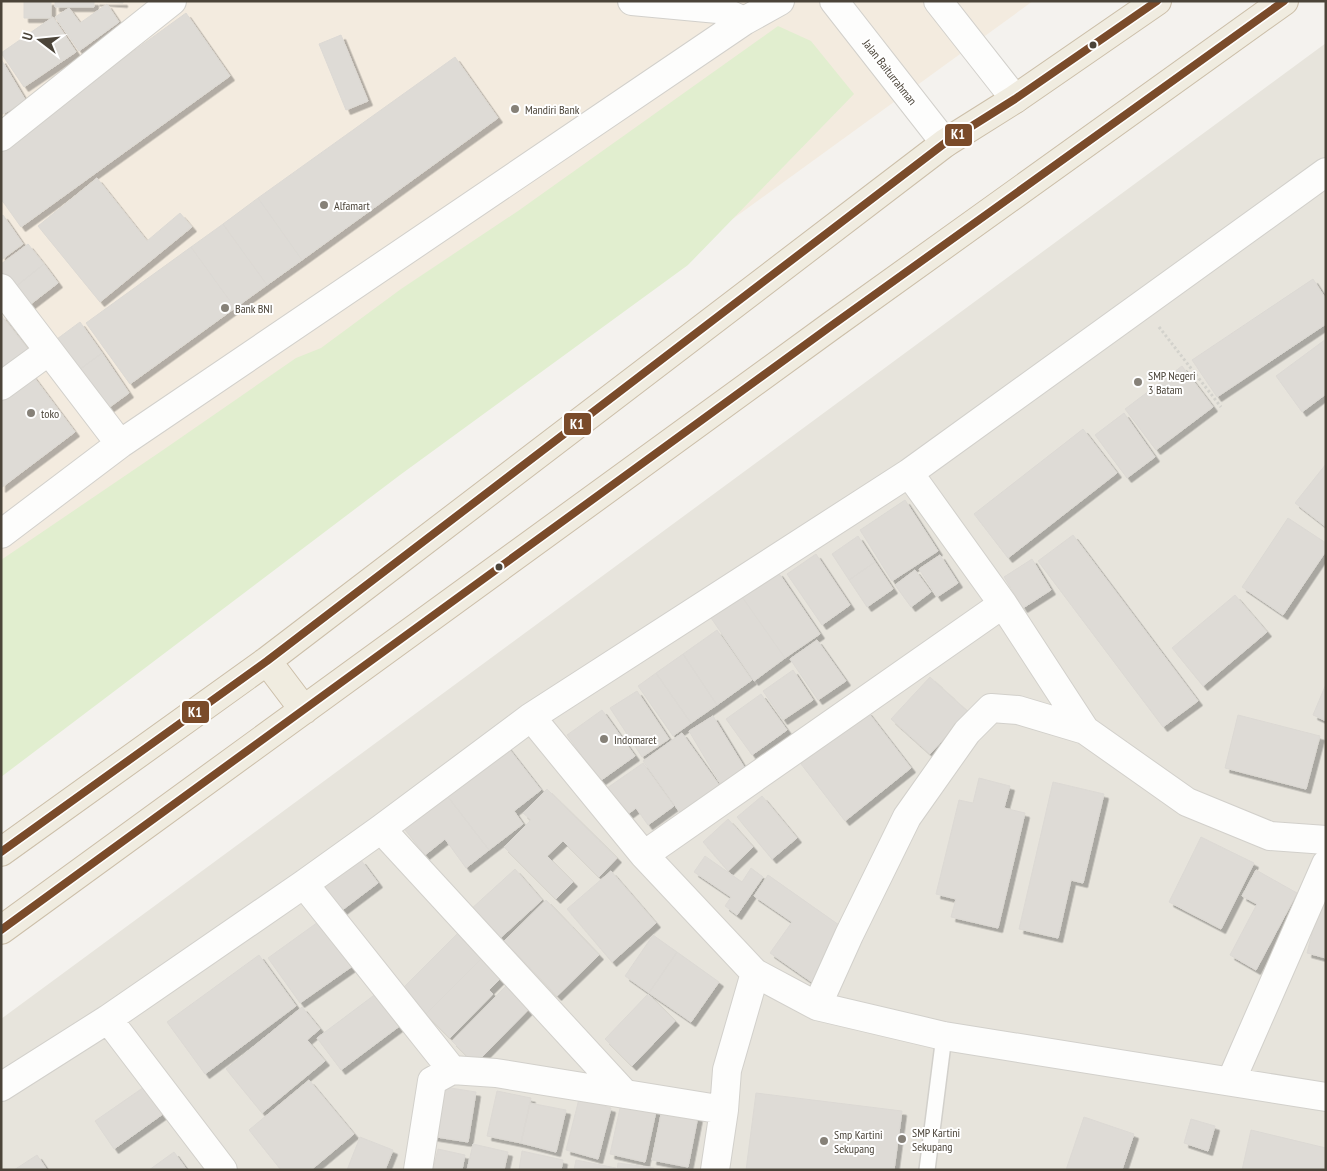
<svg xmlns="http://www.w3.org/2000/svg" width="1327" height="1171" font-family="'PT Sans Narrow',sans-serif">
  <defs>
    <filter id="shadow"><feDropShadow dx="4.5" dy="4.5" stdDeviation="0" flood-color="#0004"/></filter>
  </defs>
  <rect width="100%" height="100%" fill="#f4f2ee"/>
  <path fill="#e7e4dc" d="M1326,43V1170H1V1019Z"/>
  <path fill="#f3ebdf" d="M1,1H1033L1,750Z"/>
  <path fill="#e1eecf" d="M778,26L811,41L854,94L688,265L400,475L1,777V560L163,450L296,358L321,348L401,289L518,211Z"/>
  <path fill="#dedbd6" stroke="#dcd9d4" filter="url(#shadow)" d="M24,1H51V18H24Z
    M55,1H94V7H55Z
    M95,1H123V3Z
    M107,4L119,22L79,51L55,17L69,8L80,23Z
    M186,13L230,76L21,227L1,199V147Z
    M53,17L76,52L24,87L1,53Z
    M341,35L368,101L346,110L319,44Z
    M455,57L498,118L302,260L258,198Z
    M1,59L26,101L1,115Z
    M97,178L147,241L180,213L192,227L100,302L38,226Z
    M258,198L302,260L267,285L223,224Z
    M3,215L23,244L1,260V216Z
    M223,224L267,285L235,308L191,247Z
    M28,244L44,264L9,292L1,281V264Z
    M191,247L235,308L130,384L86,323Z
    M44,264L58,283L23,310L9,292Z
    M1313,279L1326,299V324L1217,397L1192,360Z
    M1,315L28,349L1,371Z
    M80,322L102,353L79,370L57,339Z
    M1326,339V394L1302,412L1276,376Z
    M102,353L129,393L107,409L79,370Z
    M1182,366L1213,407L1156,450L1125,409Z
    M30,372L75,432L1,488V394Z
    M1124,413L1155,457L1127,478L1095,435Z
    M1083,429L1117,473L1008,558L974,514Z
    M1326,464V527L1295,503Z
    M905,500L938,551L892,581L860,530Z
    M1288,518L1326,543V551L1283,615L1242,587Z
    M1073,535L1198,701L1163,727L1038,561Z
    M858,536L875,562L849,580L832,554Z
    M816,554L850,605L822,625L787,574Z
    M940,555L958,583L937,597L919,569Z
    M1032,559L1051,590L1023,608L1004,577Z
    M875,562L893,589L867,607L849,580Z
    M915,570L931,592L911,607L895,585Z
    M778,572L820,634L785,658L742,597Z
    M738,591L785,658L754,681L707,612Z
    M1235,595L1267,632L1203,686L1172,648Z
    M717,630L752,680L717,705L683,654Z
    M817,640L846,681L818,700L790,659Z
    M683,654L717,705L691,723L656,673Z
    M793,670L813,700L783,720L763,691Z
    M656,673L691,723L673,736L638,686Z
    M930,677L968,712L930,754L891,719Z
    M1326,684V721L1313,715Z
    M637,691L669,739L642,757L610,708Z
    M761,694L787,730L752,755L726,719Z
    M602,710L635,756L600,781L567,735Z
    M867,711L911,768L845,821L801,764Z
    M1238,715L1320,736L1306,789L1225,768Z
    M713,716L749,775L724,790L689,731Z
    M682,733L722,789L683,817L643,761Z
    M506,745L541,790L514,811L523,824L489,850L445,793Z
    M643,763L674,806L648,825L636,808L620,820L600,793Z
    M979,778L1010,786L1004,808L1025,813L998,928L951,917L956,899L936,894L959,800L973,803Z
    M1053,782L1104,794L1083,883L1071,880L1058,938L1019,929Z
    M547,789L617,858L599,877L563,841L547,856L573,882L556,899L504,847L531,820L523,813Z
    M445,793L489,850L466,868L445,839L425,855L402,826Z
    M762,796L797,838L772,859L737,817Z
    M728,819L753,847L728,871L703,842Z
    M1201,837L1254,863L1221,929L1169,902Z
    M705,856L742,882L751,868L763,877L737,915L725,906L731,897L694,872Z
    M361,860L378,883L341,911L323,888Z
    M515,869L542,900L497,941L470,910Z
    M1256,870L1297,893L1256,970L1230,955L1257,904L1242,896Z
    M611,871L656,923L612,962L567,909Z
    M768,875L849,932L813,983L770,953L792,922L754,896Z
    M1325,882L1326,883V958L1307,953Z
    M546,900L599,955L557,996L504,941Z
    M325,917L357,963L300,1003L268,958Z
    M461,930L486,954L426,1014L402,989Z
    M653,935L677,952L649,993L625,976Z
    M677,952L719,982L691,1022L649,993Z
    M486,954L505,974L489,990L493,994L450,1038L426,1014Z
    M259,955L296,1006L205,1074L167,1022Z
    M508,984L531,1007L475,1064L452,1041Z
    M381,990L405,1022L341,1070L317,1038Z
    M648,994L675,1021L632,1066L605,1039Z
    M302,1007L320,1029L307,1040L325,1061L262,1113L226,1069Z
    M309,1080L354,1134L311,1170H281L249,1130Z
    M438,1086L476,1092L468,1142L430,1136Z
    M144,1087L163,1114L114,1149L95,1121Z
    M497,1091L531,1098L521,1143L487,1136Z
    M756,1093L902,1111L894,1170H746Z
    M579,1099L611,1108L598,1159L566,1150Z
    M622,1099L657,1107L645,1162L610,1154Z
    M530,1103L566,1110L556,1152L521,1143Z
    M663,1104L699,1111L688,1167L652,1160Z
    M1084,1117L1134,1134L1122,1170H1066Z
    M1191,1119L1215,1126L1208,1151L1184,1143Z
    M1251,1130L1326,1148V1170H1242Z
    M360,1137L393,1150L385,1170H347Z
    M473,1144L508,1152L504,1170H467Z
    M438,1149L465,1155L462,1170H433Z
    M522,1151L563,1160L561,1170H519Z
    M174,1152L187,1170H149Z
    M37,1155L47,1170H14Z
    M576,1160L616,1168V1170H574Z
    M618,1163L654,1168V1170H617Z"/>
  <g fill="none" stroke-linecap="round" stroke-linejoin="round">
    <defs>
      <path id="service" d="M927,1170L944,1036"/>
      <path id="minor" d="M632,1L718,9L744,21
        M834,1L945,143
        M938,1L1015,99
        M1,137L172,1
        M1,288L120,444
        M1,386L49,351
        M909,473L1003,604L1085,730
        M1,534L120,444L744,21L780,1
        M531,717L644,855L755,973L817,1006L944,1036L1326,1097
        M381,829L625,1094
        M644,855L1003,604
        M304,884L452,1070
        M817,1006L849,935L907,817L967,732L991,708L1018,710L1085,730L1187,802L1270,836L1326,840
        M108,1019L223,1170
        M1231,1081L1326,864
        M1,1087L108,1019L304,884L381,829L531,717L909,473L1326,172
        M418,1170L432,1081L452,1070L496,1073L724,1110
        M715,1170L724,1110L727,1070L755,973"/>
      <path id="trunk" d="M267,661L304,710
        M1,852L267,661L945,143L1015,99L1157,1
        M1,930L831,326L1284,1"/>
    </defs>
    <use href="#service" stroke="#d2d0cb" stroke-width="18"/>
    <use href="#minor" stroke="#d2d0cb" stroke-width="30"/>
    <use href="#trunk" stroke="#ccbfa9" stroke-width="30"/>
    <path stroke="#d3d2cc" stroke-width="3" stroke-dasharray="2.5 2.5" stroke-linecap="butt" d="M1159,327L1221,407"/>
    <use href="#service" stroke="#fdfdfc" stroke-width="15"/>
    <use href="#minor" stroke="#fdfdfc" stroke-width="28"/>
    <use href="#trunk" stroke="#f0ece0" stroke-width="28"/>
    <defs>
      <path id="bus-1" d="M1,852L267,661L945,143L1015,99L1157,1
        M1,930L831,326L1284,1"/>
    </defs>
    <use href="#bus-1" stroke="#fff" stroke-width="11"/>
    <use href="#bus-1" stroke="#7a4b2a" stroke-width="8"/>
  </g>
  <g fill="#4b4439" stroke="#fff" stroke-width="2">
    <circle cx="1093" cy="45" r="4.5"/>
    <circle cx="499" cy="567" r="4.5"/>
  </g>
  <g fill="#868178" stroke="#fff" stroke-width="2">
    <circle cx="515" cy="109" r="5"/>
    <circle cx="324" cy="205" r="5"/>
    <circle cx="225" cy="308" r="5"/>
    <circle cx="1138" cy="382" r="5"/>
    <circle cx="31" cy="413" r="5"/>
    <circle cx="604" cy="739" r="5"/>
    <circle cx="902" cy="1139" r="5"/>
    <circle cx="824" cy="1141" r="5"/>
  </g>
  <g text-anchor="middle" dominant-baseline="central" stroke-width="4" stroke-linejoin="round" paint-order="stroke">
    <g font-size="12" fill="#4b4439" stroke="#fff">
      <text transform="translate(890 72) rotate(52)">Jalan Baiturrahman</text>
    </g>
    <g font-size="12" fill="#4b4439" stroke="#fff" text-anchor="start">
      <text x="525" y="109">Mandiri Bank</text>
      <text x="334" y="205">Alfamart</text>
      <text x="235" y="308">Bank BNI</text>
      <text x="1148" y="375">SMP Negeri<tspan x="1148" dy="14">3 Batam</tspan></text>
      <text x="41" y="413">toko</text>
      <text x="614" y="739">Indomaret</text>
      <text x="912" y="1132">SMP Kartini<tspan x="912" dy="14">Sekupang</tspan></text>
      <text x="834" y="1134">Smp Kartini<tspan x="834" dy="14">Sekupang</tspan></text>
    </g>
  </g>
  <g stroke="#fff" stroke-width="2">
    <rect x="944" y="123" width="29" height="24" rx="5" fill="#7a4b2a"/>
    <rect x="563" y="412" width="29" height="24" rx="5" fill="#7a4b2a"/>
    <rect x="181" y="700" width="29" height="24" rx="5" fill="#7a4b2a"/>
  </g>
  <g font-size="14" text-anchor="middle" font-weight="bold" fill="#fff">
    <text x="958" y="139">K1</text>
    <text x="577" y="429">K1</text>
    <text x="195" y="717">K1</text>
  </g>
  <rect width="1327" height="1171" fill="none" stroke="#4b4439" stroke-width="5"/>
  <g transform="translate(40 40) rotate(286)" stroke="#ffffff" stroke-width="4" paint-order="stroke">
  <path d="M0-4L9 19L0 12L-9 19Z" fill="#4b4439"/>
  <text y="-8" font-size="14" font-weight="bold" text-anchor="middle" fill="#4b4439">U</text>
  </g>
</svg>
